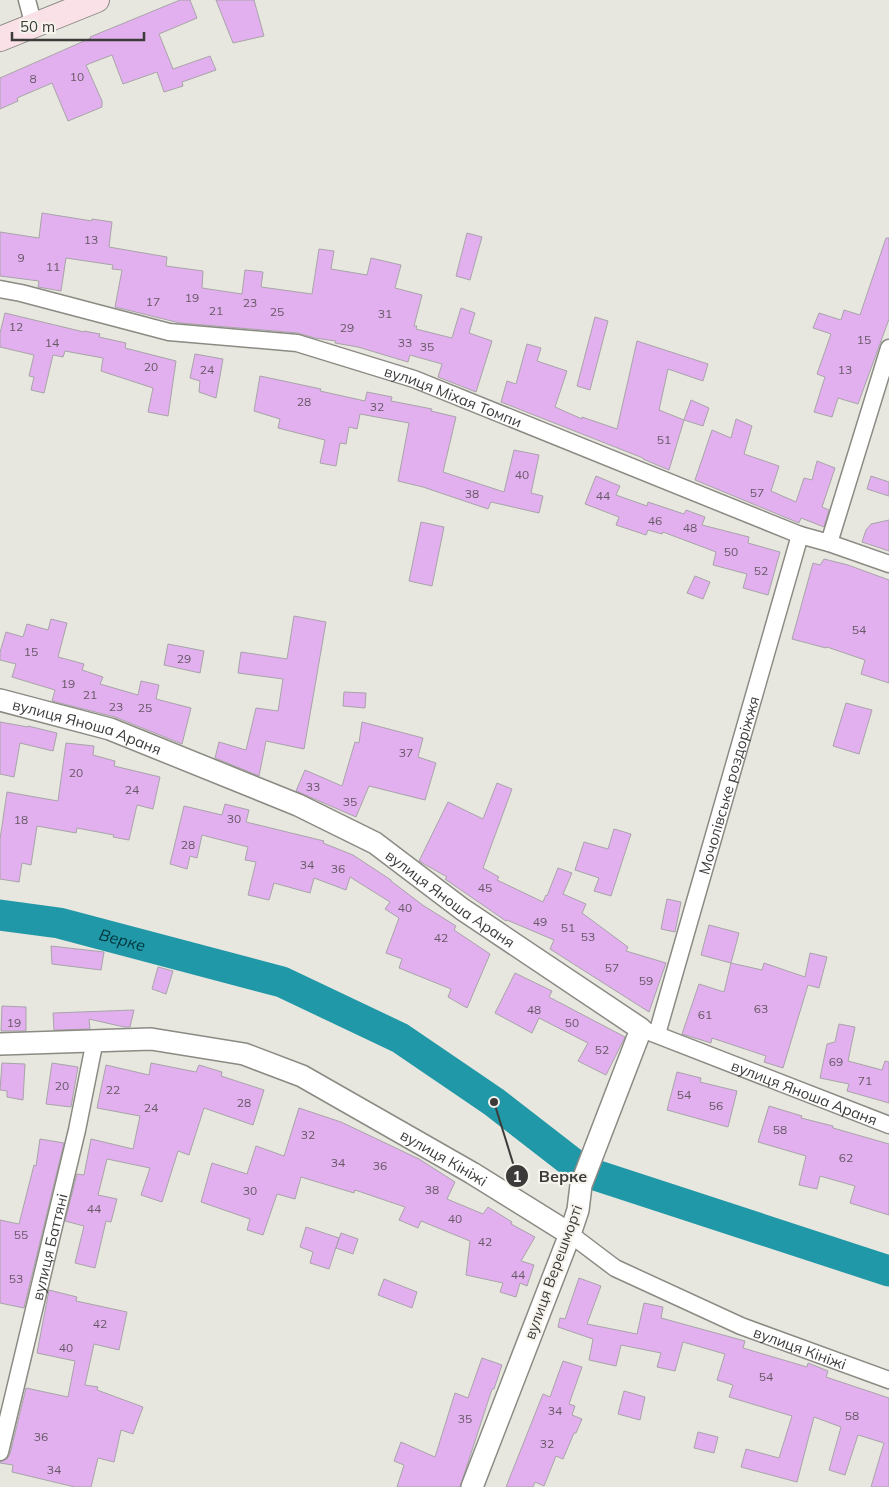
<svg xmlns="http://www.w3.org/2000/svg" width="889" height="1487" font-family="Mulish,sans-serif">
  <rect width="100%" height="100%" fill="#e7e6df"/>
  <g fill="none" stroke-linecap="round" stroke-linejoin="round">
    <path stroke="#2098a7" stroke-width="31" id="s1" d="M0,915L59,923L282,982L400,1038L494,1102L583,1171L889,1271"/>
  </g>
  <path fill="#e2b0ee" stroke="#a8a4a9" d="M180,0H190L197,18L159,34L173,69L210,56L216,70L182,82L183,86L164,92L157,72L123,84L112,55L86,65L102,101V107L68,121L52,83L17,98L18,101L0,109V78L91,38L90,37Z
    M216,0H254L264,36L233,43Z
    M42,213L92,221V219L112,222L109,247L167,257L166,266L203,271L202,288L242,294L245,270L263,272L261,287L312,294L319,249L334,251L331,269L367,275L371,258L401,265L395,288L422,295L414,326H417L416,329L452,338L461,308L475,313L469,333L492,341L476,392L438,377L442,364L410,355L408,362L358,347L335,343L336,341L315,338L298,333L180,323L115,307L122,270L112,269L113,265L66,258L61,291L38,287L39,281L0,276V232L39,238Z
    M467,233L482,237L470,280L456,276Z
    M886,238H889V319L858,404L838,398L832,417L814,412L825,377L817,374L831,334L813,328L819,313L841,320L844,310L860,315Z
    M5,313L84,332V331L100,334L99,337L126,343L125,348L176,361L168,416L148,412L153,388L101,371L103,358L65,351L63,357L53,355L44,393L31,390L34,377L29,376L34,355L0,347V333Z
    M595,317L608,321L590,390L577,386Z
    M637,341L708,364L703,381L668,369L659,410L684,420L669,470L643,459V458L501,402L507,381L516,384L527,344L541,348L537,361L567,371L555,407L582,419V417L617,429Z
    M195,354L223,359L216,398L199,392L200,381L190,378Z
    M260,376L321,389L320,391L365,401L367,392L392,397L391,401L432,409L431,411L456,417L443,472L504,492L514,450L539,455L531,493L543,496L539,513L491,502L488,509L423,487L398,481L409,423L360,414L357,429L349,427L346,444L340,443L336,466L320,463L325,440L278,428L280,419L254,411Z
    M691,400L709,408L703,426L684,420Z
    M736,419L752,426L744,454L779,466L771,491L796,502L804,478L812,480L817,461L835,468L822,507L829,510L824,527L801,518L799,523L695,480L712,430L731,438Z
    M596,476L620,486L616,495L647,506L648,502L684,514L686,510L705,517L702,525L749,537L748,543L780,552L768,595L743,588L747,574L713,565L716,552L663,532L662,534L648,530L646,535L616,525L619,517L585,504Z
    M871,476L889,482V496L867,489Z
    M889,520V551L862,542L866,530L871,524Z
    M421,522L444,527L432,586L409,581Z
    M824,559L848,565L889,580V683L861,674L865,660L827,647L826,648L792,639L813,563L820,565Z
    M695,576L710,582L703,599L687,593Z
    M294,616L326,622L304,749L266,741L259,776L215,758L219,742L246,750L256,708L278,711L283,679L238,673L241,652L287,659Z
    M51,619L67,623L58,657L84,664L82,670L103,677L100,684L138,695L141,681L159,685L156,699L191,708L182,744L115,717L52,701L55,690L12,677L16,664L0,660V652L6,632L23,637L27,624L48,630Z
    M168,644L204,651L200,673L164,665Z
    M344,692L366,693L365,708L343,706Z
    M846,703L872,710L859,754L833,746Z
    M0,722L28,727V726L57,733L53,751L20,743L14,777L0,774Z
    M362,722L423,738L418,757L436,763L425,800L369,786L356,817L296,791L305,770L342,786L355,742L359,743Z
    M66,743L94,746L93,755L115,761L114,766L160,777L153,809L137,805L129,840L113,837L114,835L77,828L76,833L37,826L31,865L22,863L19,882L0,879V839L7,792L58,801Z
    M497,783L512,789L483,868L499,877L497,880L543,902L546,895L547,896L558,868L572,873L563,894L586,904L582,913L628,947L626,951L666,963L649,1012L550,949L554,940L507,920L506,921L445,879L447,877L419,861L448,802L483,819Z
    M225,804L249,810L246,822L324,841L323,843L353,855L391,880V881L424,906L456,926L454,930L490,954L467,1008L448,997L451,989L399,968L402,959L386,953L399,918L385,909L390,902L350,877L346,890L314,878L310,893L274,883L269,900L248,895L256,862L245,860L248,847L202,835L197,858L190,856L187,869L170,864L184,806L222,815Z
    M614,829L631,834L611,896L594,891L599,878L575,870L584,842L608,849Z
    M667,899L681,902L675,932L661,929Z
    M709,925L739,933L731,963L701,955Z
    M51,946L104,952L101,970L52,964Z
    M810,953L827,957L819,988L808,985L783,1068L764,1062L766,1056L712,1038L711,1043L682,1034L699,984L724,992L731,963L762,970L764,963L805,977Z
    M158,967L173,971L166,994L152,989Z
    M515,973L552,991L549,997L625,1037L606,1075L578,1061L588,1043L539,1018L532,1033L495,1013Z
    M2,1006L26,1007V1031H1Z
    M134,1010L130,1027H124L89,1019L90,1029L54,1030L53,1013Z
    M839,1024L855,1027L848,1061L882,1070L885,1061L889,1062V1103L847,1091L849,1084L820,1078L827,1044L835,1042Z
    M2,1063L25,1064L23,1100L7,1097V1091L0,1090Z
    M52,1063L78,1067L71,1107L46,1104Z
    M151,1063L196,1072L199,1065L222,1072L221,1076L264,1090L253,1125L204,1108L189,1155L178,1151L162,1202L141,1195L150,1168L107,1159L98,1195L117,1199L111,1222L106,1221L95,1268L75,1263L84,1226L65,1221L77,1174L84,1175L91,1139L133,1149L140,1116L97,1108L106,1065L149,1075Z
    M677,1072L701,1078L700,1082L737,1091L728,1127L667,1110Z
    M769,1106L802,1116L801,1118L833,1126V1128L889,1144V1215L850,1203L855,1186L820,1176L817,1189L799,1185L806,1156L758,1142Z
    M299,1108L341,1122L419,1159L455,1182L447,1199L483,1214L488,1207L512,1222L511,1224L535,1237L521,1261L534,1265L527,1286L520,1283L516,1297L500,1292L503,1283L466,1275L470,1241L421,1221L418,1228L399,1220L405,1207L355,1190L354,1193L301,1177L295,1199L277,1194L263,1235L247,1230L250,1219L201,1202L212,1163L247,1174L256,1146L284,1156Z
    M40,1139L64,1143L24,1308L0,1303V1220L19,1224L34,1165L36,1166Z
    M306,1227L339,1238L329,1269L310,1263L313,1252L300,1247Z
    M341,1233L358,1239L353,1254L336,1248Z
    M579,1278L601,1286L587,1324L637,1334L644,1303L663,1307L661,1318L745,1341L743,1348L807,1367L808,1363L828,1371L826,1377L889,1398V1487H871L884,1443L858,1435L845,1475L829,1470L841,1427L814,1417L797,1482L741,1467L746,1449L779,1458L792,1416L729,1397L733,1385L717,1380L725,1354L683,1342L675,1371L657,1367L661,1353L621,1345L616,1366L589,1360L593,1339L558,1327L560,1318L565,1319Z
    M384,1279L417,1292L412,1308L378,1295Z
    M49,1290L77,1297L76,1301L127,1312L119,1350L94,1344L85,1385L98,1387L97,1390L143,1407L133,1434L121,1430L114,1462L98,1458L91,1487H75L12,1472L13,1465L0,1463V1462L7,1459L10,1454L26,1388L68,1397L75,1361L37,1353Z
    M482,1358L502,1365L494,1389H492L460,1487H397L404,1465L394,1461L401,1442L435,1457L455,1393L468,1398Z
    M563,1361L582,1367L569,1404L575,1406L572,1415L582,1419L576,1433H574L563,1459L556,1456L544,1486L535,1482L533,1487H506L543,1394L550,1397Z
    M624,1391L645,1397L640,1420L618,1414Z
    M698,1432L718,1437L714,1453L694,1448Z"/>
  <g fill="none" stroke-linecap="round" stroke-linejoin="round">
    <defs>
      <g id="minor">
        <path d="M27,0L34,26"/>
        <path id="s2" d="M0,289L21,293L169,332L297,343L414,379L800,535L829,543L889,564"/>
        <path d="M829,543L889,348"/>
        <path id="s3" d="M647,1031L889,1125"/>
        <path id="s4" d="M657,1034L800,535"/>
        <path id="s5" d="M570,1234L615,1268L741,1326L889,1380"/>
        <path id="s6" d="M0,1452L77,1130L95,1040"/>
      </g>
      <g id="tertiary">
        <path id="s7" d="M0,700L110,729L298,805L375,843L462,909L641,1029L581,1185L578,1210L570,1234L472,1487"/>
        <path id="s8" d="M0,1044L151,1039L244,1054L302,1076L472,1173L570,1234"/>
      </g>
      <path id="secondary" d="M0,39L97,0"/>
    </defs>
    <use href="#minor" stroke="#8b8a83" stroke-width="19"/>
    <use href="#tertiary" stroke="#8b8a83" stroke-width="24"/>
    <use href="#secondary" stroke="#8b8a83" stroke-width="26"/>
    <use href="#minor" stroke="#fff" stroke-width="16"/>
    <use href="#tertiary" stroke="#fff" stroke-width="21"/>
    <use href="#secondary" stroke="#f9e1e7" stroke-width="24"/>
  </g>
  <g text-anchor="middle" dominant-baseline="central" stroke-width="4.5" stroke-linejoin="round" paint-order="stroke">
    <g font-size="12" fill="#665866">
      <text x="77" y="76">10</text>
      <text x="33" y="78">8</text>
      <text x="91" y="239">13</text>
      <text x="21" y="257">9</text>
      <text x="53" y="266">11</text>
      <text x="192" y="297">19</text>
      <text x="153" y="301">17</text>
      <text x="250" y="302">23</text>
      <text x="216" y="310">21</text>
      <text x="277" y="311">25</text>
      <text x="385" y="313">31</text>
      <text x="16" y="326">12</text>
      <text x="347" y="327">29</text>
      <text x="864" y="339">15</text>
      <text x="52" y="342">14</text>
      <text x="405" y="342">33</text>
      <text x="427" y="346">35</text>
      <text x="151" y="366">20</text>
      <text x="207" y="369">24</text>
      <text x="845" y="369">13</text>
      <text x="304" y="401">28</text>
      <text x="377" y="406">32</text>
      <text x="664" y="439">51</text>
      <text x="522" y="474">40</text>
      <text x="757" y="492">57</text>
      <text x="472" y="493">38</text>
      <text x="603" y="495">44</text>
      <text x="655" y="520">46</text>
      <text x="690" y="527">48</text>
      <text x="731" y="551">50</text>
      <text x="761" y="570">52</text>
      <text x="859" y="629">54</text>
      <text x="31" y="651">15</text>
      <text x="184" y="658">29</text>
      <text x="68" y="683">19</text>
      <text x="90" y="694">21</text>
      <text x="116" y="706">23</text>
      <text x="145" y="707">25</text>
      <text x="406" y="752">37</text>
      <text x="76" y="772">20</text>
      <text x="313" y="786">33</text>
      <text x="132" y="789">24</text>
      <text x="350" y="801">35</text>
      <text x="234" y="818">30</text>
      <text x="21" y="819">18</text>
      <text x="188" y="844">28</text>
      <text x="307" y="864">34</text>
      <text x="338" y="868">36</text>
      <text x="485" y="887">45</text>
      <text x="405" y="907">40</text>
      <text x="540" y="921">49</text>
      <text x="568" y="927">51</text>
      <text x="588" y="936">53</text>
      <text x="441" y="937">42</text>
      <text x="612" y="967">57</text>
      <text x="646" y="980">59</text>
      <text x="761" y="1008">63</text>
      <text x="534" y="1009">48</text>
      <text x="705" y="1014">61</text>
      <text x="14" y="1022">19</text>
      <text x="572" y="1022">50</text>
      <text x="602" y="1049">52</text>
      <text x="836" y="1061">69</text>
      <text x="865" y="1080">71</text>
      <text x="62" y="1085">20</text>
      <text x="113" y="1089">22</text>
      <text x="684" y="1094">54</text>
      <text x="244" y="1102">28</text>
      <text x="716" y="1105">56</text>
      <text x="151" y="1107">24</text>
      <text x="780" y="1129">58</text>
      <text x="308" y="1134">32</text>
      <text x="846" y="1157">62</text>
      <text x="338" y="1162">34</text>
      <text x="380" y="1165">36</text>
      <text x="432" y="1189">38</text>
      <text x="250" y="1190">30</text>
      <text x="94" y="1208">44</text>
      <text x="455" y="1218">40</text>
      <text x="21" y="1234">55</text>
      <text x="485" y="1241">42</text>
      <text x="518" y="1274">44</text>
      <text x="16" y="1278">53</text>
      <text x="100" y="1323">42</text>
      <text x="66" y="1347">40</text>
      <text x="766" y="1376">54</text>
      <text x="555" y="1410">34</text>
      <text x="852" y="1415">58</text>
      <text x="465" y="1418">35</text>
      <text x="41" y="1436">36</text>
      <text x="547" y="1443">32</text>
      <text x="54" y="1469">34</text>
    </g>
    <g font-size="15" fill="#3c3b39" stroke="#f5f3ec">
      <text stroke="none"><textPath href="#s2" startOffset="468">вулиця Міхая Томпи</textPath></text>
      <text stroke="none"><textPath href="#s7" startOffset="91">вулиця Яноша Араня</textPath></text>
      <text stroke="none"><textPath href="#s4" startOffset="259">Мочолівське роздоріжжя</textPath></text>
      <text stroke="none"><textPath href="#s7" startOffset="496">вулиця Яноша Араня</textPath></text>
      <text stroke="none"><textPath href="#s3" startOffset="169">вулиця Яноша Араня</textPath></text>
      <text stroke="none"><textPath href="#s8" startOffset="471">вулиця Кініжі</textPath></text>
      <text stroke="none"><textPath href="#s6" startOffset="211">вулиця Баттяні</textPath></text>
      <text transform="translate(553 1272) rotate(-70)">вулиця Верешморті</text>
      <text stroke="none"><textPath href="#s5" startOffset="258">вулиця Кініжі</textPath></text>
    </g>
    <g font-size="16" font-style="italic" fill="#00343a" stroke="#f5f3ec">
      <text stroke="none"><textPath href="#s1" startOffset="125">Верке</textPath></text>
    </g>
  </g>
  <path fill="none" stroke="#3c3b39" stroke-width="2" d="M494 1102L517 1176"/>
  <g fill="#3c3b39" stroke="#f5f3ec" stroke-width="2">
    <circle cx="494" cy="1102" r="5"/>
    <circle cx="517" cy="1176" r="12"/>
  </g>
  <g font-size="15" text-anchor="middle" font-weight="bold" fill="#fff">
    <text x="517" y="1182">1</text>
  </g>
  <g font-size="16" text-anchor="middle" font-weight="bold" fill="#3c3b39" stroke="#f5f3ec" stroke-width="4.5" stroke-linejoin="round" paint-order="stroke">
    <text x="563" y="1182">Верке</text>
  </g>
  <path d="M12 32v8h132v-8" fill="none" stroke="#3c3b39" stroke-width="2.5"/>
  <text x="20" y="32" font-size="15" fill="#3c3b39" stroke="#f5f3ec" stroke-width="4" paint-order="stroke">50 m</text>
</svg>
